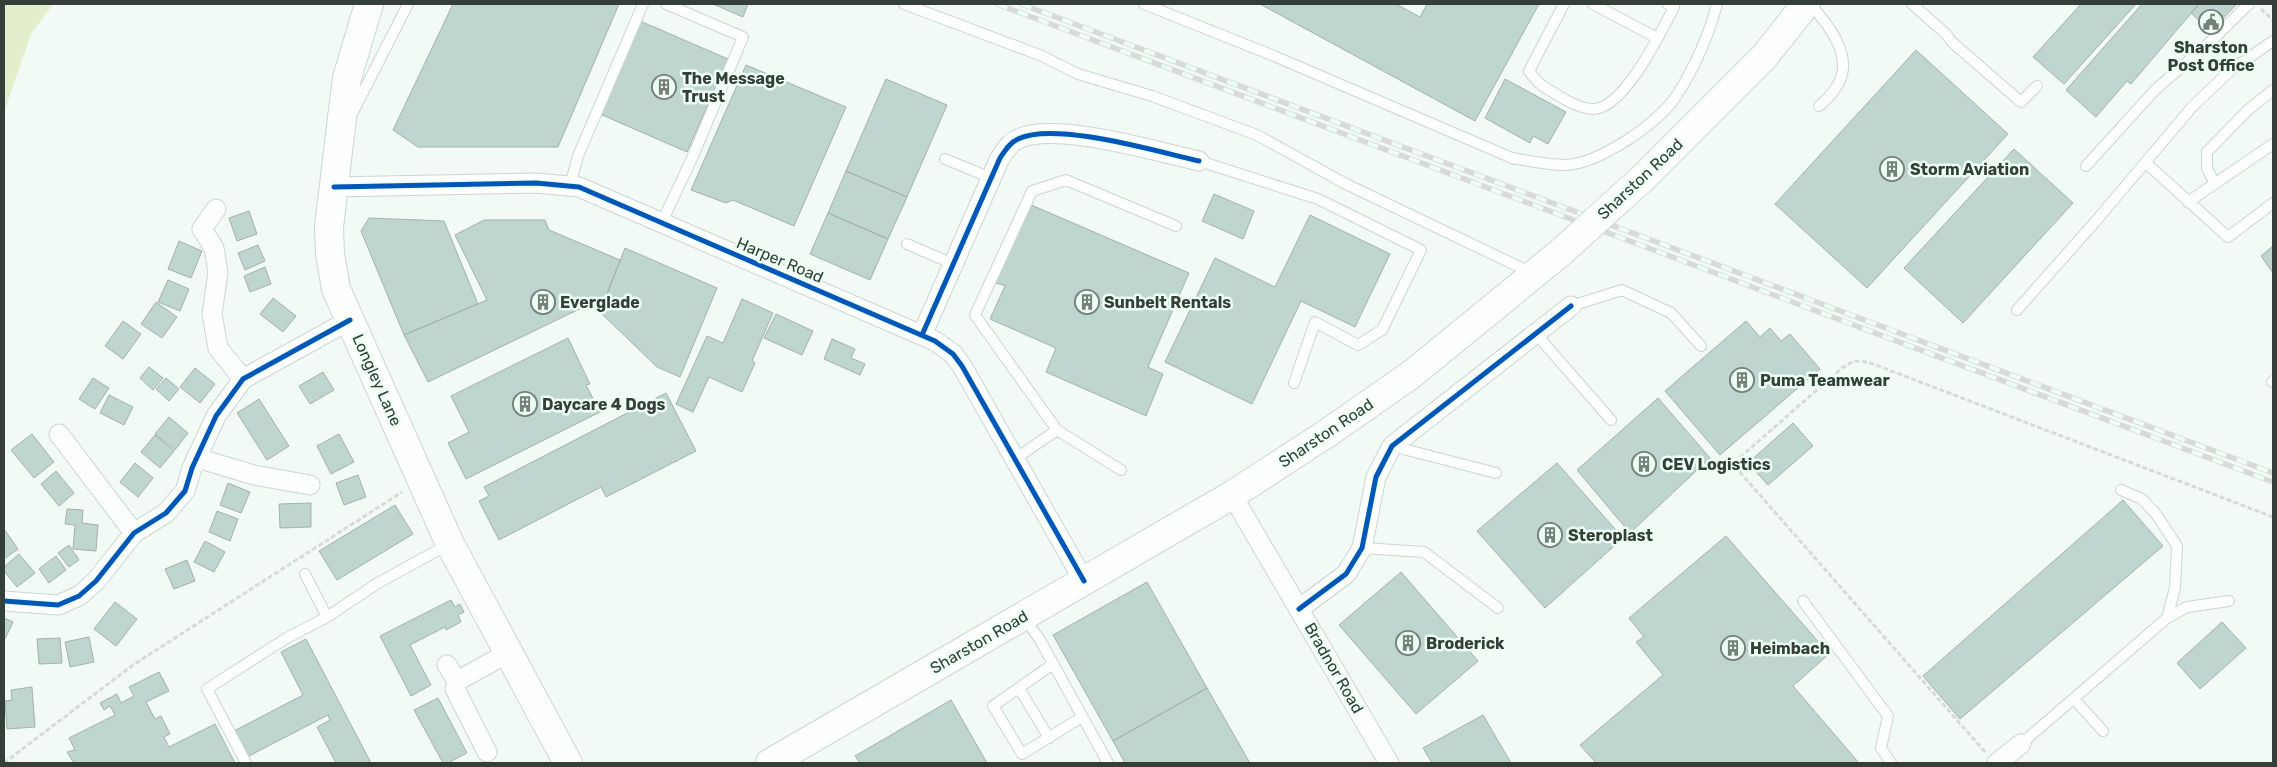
<svg xmlns="http://www.w3.org/2000/svg" width="2277" height="767" font-family="Rubik,sans-serif">
  <rect width="100%" height="100%" fill="#f1faf5"/>
  <path fill="#e4eecd" d="M4,4H53L31,34L4,112Z"/>
  <path fill="#bed5d0" stroke="#a6b0ad" d="M453,4H619L558,147H418L393,130Z
    M713,4H748L743,17Z
    M1260,4H1396L1420,17L1427,4H1539L1475,121Z
    M2081,4H2136L2064,84L2033,57Z
    M2142,4H2199L2131,84L2127,81L2096,117L2066,90Z
    M2199,4H2237L2211,31L2191,13Z
    M640,21L728,59L687,152L600,114Z
    M1916,50L2008,134L1867,288L1775,204Z
    M746,65L846,107L794,226L733,200L726,203L691,190Z
    M886,79L947,105L907,197L846,171Z
    M1505,79L1566,112L1548,144L1533,136L1530,143L1485,118Z
    M2014,149L2073,203L1963,323L1904,268Z
    M846,171L907,197L888,239L828,213Z
    M1214,194L1254,211L1243,239L1202,221Z
    M1029,204L1189,273L1148,367L1163,374L1146,416L1046,372L1056,348L990,319L1005,286L994,282Z
    M249,211L257,234L237,241L229,218Z
    M828,213L888,239L870,280L810,254Z
    M1310,215L1390,254L1355,327L1301,301L1252,404L1165,362L1215,258L1275,287Z
    M369,218L444,221L478,304L404,335L361,231Z
    M484,220H545L549,230L620,260L600,312L592,303L428,382L404,335L487,300L455,235Z
    M179,241L202,251L191,278L168,269Z
    M258,245L265,261L245,270L238,253Z
    M2273,246V273L2261,256Z
    M625,248L717,288L680,377L657,367L600,312Z
    M265,267L271,284L250,292L244,276Z
    M168,280L189,289L180,311L158,302Z
    M273,298L296,316L283,332L260,314Z
    M742,299L773,313L752,361L755,363L742,392L709,377L693,412L676,404L707,336L723,343Z
    M156,302L177,317L162,338L141,324Z
    M776,314L813,331L802,355L764,338Z
    M123,321L141,334L123,359L105,346Z
    M1746,321L1760,337L1770,328L1781,341L1790,334L1820,369L1720,455L1665,391Z
    M568,338L590,384L586,385L600,412L466,479L448,443L469,432L451,396Z
    M832,339L855,349L851,358L865,364L860,375L824,359Z
    M149,367L163,378L153,390L140,378Z
    M195,368L215,384L200,403L180,387Z
    M323,372L334,390L310,404L299,386Z
    M93,378L109,388L95,409L79,399Z
    M166,378L179,389L169,401L156,389Z
    M666,393L696,451L606,497L601,487L499,540L479,501L489,496L484,487Z
    M109,395L133,407L124,425L100,413Z
    M1658,398L1710,458L1630,533L1577,470Z
    M259,399L289,446L267,460L237,413Z
    M169,417L188,433L175,450L155,434Z
    M1793,423L1813,446L1768,485L1748,463Z
    M32,434L54,462L34,478L11,450Z
    M339,434L354,462L331,474L317,446Z
    M155,435L174,451L160,468L141,452Z
    M135,463L153,478L138,497L120,482Z
    M1557,463L1623,538L1545,608L1477,531Z
    M56,471L74,493L59,506L41,484Z
    M358,475L366,497L344,505L336,483Z
    M228,483L250,492L241,513L220,505Z
    M2123,500L2163,546L1960,719L1923,676Z
    M311,503V527L280,528L279,504Z
    M395,505L413,534L337,580L319,551Z
    M67,509L83,510L82,523L98,525L96,551L73,549L75,525L65,524Z
    M217,511L238,519L230,541L209,532Z
    M4,529L18,549L4,559Z
    M1726,536L1829,654L1793,686L1859,763H1596L1580,745L1663,675L1636,642L1644,637L1629,618Z
    M205,541L225,552L214,572L194,562Z
    M69,545L79,560L69,567L58,553Z
    M19,554L35,573L17,587L4,571V567Z
    M56,556L66,570L49,583L39,569Z
    M187,560L195,581L174,589L165,569Z
    M1401,572L1478,661L1416,714L1339,625Z
    M1147,582L1207,688L1113,741L1053,635Z
    M451,600L455,607L460,604L464,612L458,615L461,622L446,630L445,627L410,645L431,685L411,696L380,636Z
    M115,602L137,619L116,646L94,629Z
    M4,618L13,622L5,639H4Z
    M2222,622L2246,648L2200,689L2177,663Z
    M89,637L94,662L70,667L65,642Z
    M60,638L62,663L39,664L37,639Z
    M306,639L371,763H336L317,727L330,720L328,715L247,757L234,731L303,695L281,652Z
    M159,672L169,691L146,702L155,719L161,716L170,734L164,737L169,747L215,724L235,763H74L67,752L75,750L69,738L115,715L110,706L104,710L100,703L117,694L121,703L134,696L129,687Z
    M32,687L35,727L7,729L5,701L12,700L11,690Z
    M1207,688L1250,763H1125L1113,741Z
    M438,698L467,753L448,763H443L414,710Z
    M951,700L987,763H860L855,756Z
    M1483,715L1511,763H1432L1423,748Z"/>
  <g fill="none" stroke-linecap="round" stroke-linejoin="round">
    <defs>
      <path id="service" d="M904,4L1042,56L1078,74L1152,96L1257,135L1346,184L1532,273
        M1144,4L1274,56L1512,158C1529,161 1547,165 1565,165C1599,164 1659,123 1677,95C1694,68 1709,35 1717,4
        M1564,4L1529,71C1540,87 1548,89 1564,99C1573,104 1583,109 1593,109C1624,109 1661,32 1674,7L1668,4
        M1593,4L1657,38
        M1810,4C1829,25 1857,60 1835,89C1831,95 1825,101 1819,106
        M1912,4L1945,33L1953,43L2021,102L2037,86
        M352,114L408,4
        M945,159L991,178
        M1199,161L1318,199L1421,250L1382,330L1358,345L1315,322L1294,383
        M2146,163L2228,237L2273,203
        M2086,166L2156,89L2209,43L2249,4
        M2215,184L2207,168V152L2248,110L2273,90
        M570,186L578,156L643,4
        M2188,202L2273,144
        M662,222L693,156L743,37L666,4
        M907,244L953,264
        M1571,306L1622,290L1671,313L1701,346
        M2017,310L2095,222L2193,106L2231,70L2273,41
        M1536,334L1611,420
        M2272,382L2273,381
        M1057,430L975,315L1032,191L1066,180L1176,226
        M1392,446L1496,473
        M1015,459L1057,430L1121,470
        M2121,490L2142,499L2156,514L2177,546L2175,588L2167,618
        M1362,548L1424,552L1498,608
        M305,574L327,617L378,583L449,544
        M1803,601L1888,716L1881,748L1891,763
        M1024,617L1040,640L1108,763
        M1053,664L993,706L1022,754L1082,717
        M1019,688L1049,738
        M2074,699L2103,731
        M2021,744L2167,618L2187,607L2229,601
        M246,763L207,689L285,639L327,617"/>
      <path id="minor" d="M334,187L536,183L579,187L935,341L953,354L962,366L1084,581
        M216,209L202,229L214,248L218,272L212,314L218,348L243,379
        M922,335L1000,158C1005,151 1009,143 1018,139C1055,121 1158,152 1199,161
        M59,434L134,533
        M197,458L254,475L310,485
        M1232,495L1389,763
        M4,601L58,605L79,596L96,581L134,533L166,513L185,491L192,468L216,416L243,379L350,320
        M1299,609L1346,574L1362,548L1376,477L1392,446L1571,306
        M447,665L457,681L510,652
        M457,681L455,689L487,752
        M1997,763L2021,744"/>
      <path id="secondary" d="M369,4L347,78L341,126L329,227L330,254L336,289L450,544L568,763
        M1644,177L1764,57L1806,4
        M770,763L1232,495L1329,432L1412,374L1560,253"/>
    </defs>
    <use href="#service" stroke="#ccd6d1" stroke-width="12"/>
    <use href="#minor" stroke="#ccd6d1" stroke-width="21"/>
    <use href="#secondary" stroke="#ccd6d1" stroke-width="30"/>
    <path stroke="#d8dad8" stroke-width="3" stroke-dasharray="5 2.5" stroke-linecap="butt" d="M2261,9L2273,20
      M1985,752L1738,470L1735,465L1737,460L1842,368L1854,361L1868,362L2273,517
      M4,763L133,665L402,492"/>
    <use href="#service" stroke="#fdfefe" stroke-width="10"/>
    <use href="#minor" stroke="#fdfefe" stroke-width="19"/>
    <use href="#secondary" stroke="#fdfefe" stroke-width="28"/>
    <defs>
      <path id="rail" d="M997,4L2273,482
        M1021,4L2273,473"/>
    </defs>
    <use href="#rail" stroke="#d8dad8" stroke-width="5.5"/>
    <use href="#rail" stroke="#edfef5" stroke-width="4" stroke-dasharray="11" stroke-linecap="butt"/>
    <defs>
      <path id="secondary-bridge" d="M1560,253L1644,177"/>
    </defs>
    <use href="#secondary-bridge" stroke="#ccd6d1" stroke-width="30" stroke-linecap="butt"/>
    <use href="#secondary-bridge" stroke="#fdfefe" stroke-width="28"/>
    <defs>
      <path id="cycleway" d="M334,187L536,183L579,187L935,341L953,354L962,366L1084,581
        M922,335L1000,158C1005,151 1009,143 1018,139C1055,121 1158,152 1199,161
        M4,601L58,605L79,596L96,581L134,533L166,513L185,491L192,468L216,416L243,379L350,320
        M1299,609L1346,574L1362,548L1376,477L1392,446L1571,306"/>
    </defs>
    <use href="#cycleway" stroke="#edfef5" stroke-width="8"/>
    <use href="#cycleway" stroke="#0057b8" stroke-width="5"/>
  </g>
  <defs>
    <symbol id="civic-ring" viewBox="-11 -11 22 22"><circle r="9.5" fill="#edfef5" stroke="#76807b" stroke-width="1.5"/><path d="M-.6-6.5H3V-4.5H.6V-3L4-1V1h2V6H-6V1h2V-1L-.6-3ZM-1.2 2.5V6h2.4V2.5Z" fill="#76807b"/></symbol>
    <symbol id="building-ring" viewBox="-11 -11 22 22"><circle r="9.5" fill="#edfef5" stroke="#76807b" stroke-width="1.5"/><path d="M-4-6H4V6H1V3H-1V6H-4ZM-2.5-4.3h1.7v1.8h-1.7ZM.8-4.3h1.7v1.8H.8ZM-2.5-1h1.7V.8h-1.7ZM.8-1h1.7V.8H.8Z" fill="#76807b"/></symbol>
  </defs>
  <g fill-rule="evenodd">
    <use href="#civic-ring" x="2197" y="8" width="28" height="28"/>
    <use href="#building-ring" x="650" y="73" width="28" height="28"/>
    <use href="#building-ring" x="1878" y="155" width="28" height="28"/>
    <use href="#building-ring" x="529" y="288" width="28" height="28"/>
    <use href="#building-ring" x="1073" y="288" width="28" height="28"/>
    <use href="#building-ring" x="1728" y="366" width="28" height="28"/>
    <use href="#building-ring" x="511" y="390" width="28" height="28"/>
    <use href="#building-ring" x="1630" y="450" width="28" height="28"/>
    <use href="#building-ring" x="1536" y="521" width="28" height="28"/>
    <use href="#building-ring" x="1394" y="629" width="28" height="28"/>
    <use href="#building-ring" x="1719" y="634" width="28" height="28"/>
  </g>
  <g text-anchor="middle" dominant-baseline="central" stroke-width="5" stroke-linejoin="round" paint-order="stroke">
    <g font-size="16" font-weight="bold" fill="#343f39" stroke="#edfef5" text-anchor="start">
      <text x="2211" y="47" text-anchor="middle">Sharston<tspan x="2211" dy="18">Post Office</tspan></text>
      <text x="682" y="78">The Message<tspan x="682" dy="18">Trust</tspan></text>
      <text x="1910" y="169">Storm Aviation</text>
      <text x="560" y="302">Everglade</text>
      <text x="1104" y="302">Sunbelt Rentals</text>
      <text x="1760" y="380">Puma Teamwear</text>
      <text x="542" y="404">Daycare 4 Dogs</text>
      <text x="1662" y="464">CEV Logistics</text>
      <text x="1568" y="535">Steroplast</text>
      <text x="1426" y="643">Broderick</text>
      <text x="1750" y="648">Heimbach</text>
    </g>
    <g font-size="16" fill="#343f39" stroke="#edfef5">
      <text transform="translate(1640 179) rotate(-43)">Sharston Road</text>
      <text transform="translate(780 260) rotate(23)">Harper Road</text>
      <text transform="translate(377 380) rotate(66)">Longley Lane</text>
      <text transform="translate(1326 433) rotate(-34)">Sharston Road</text>
      <text transform="translate(979 642) rotate(-30)">Sharston Road</text>
      <text transform="translate(1334 668) rotate(60)">Bradnor Road</text>
    </g>
  </g>
  <rect width="2277" height="767" fill="none" stroke="#343f39" stroke-width="10"/>
</svg>
